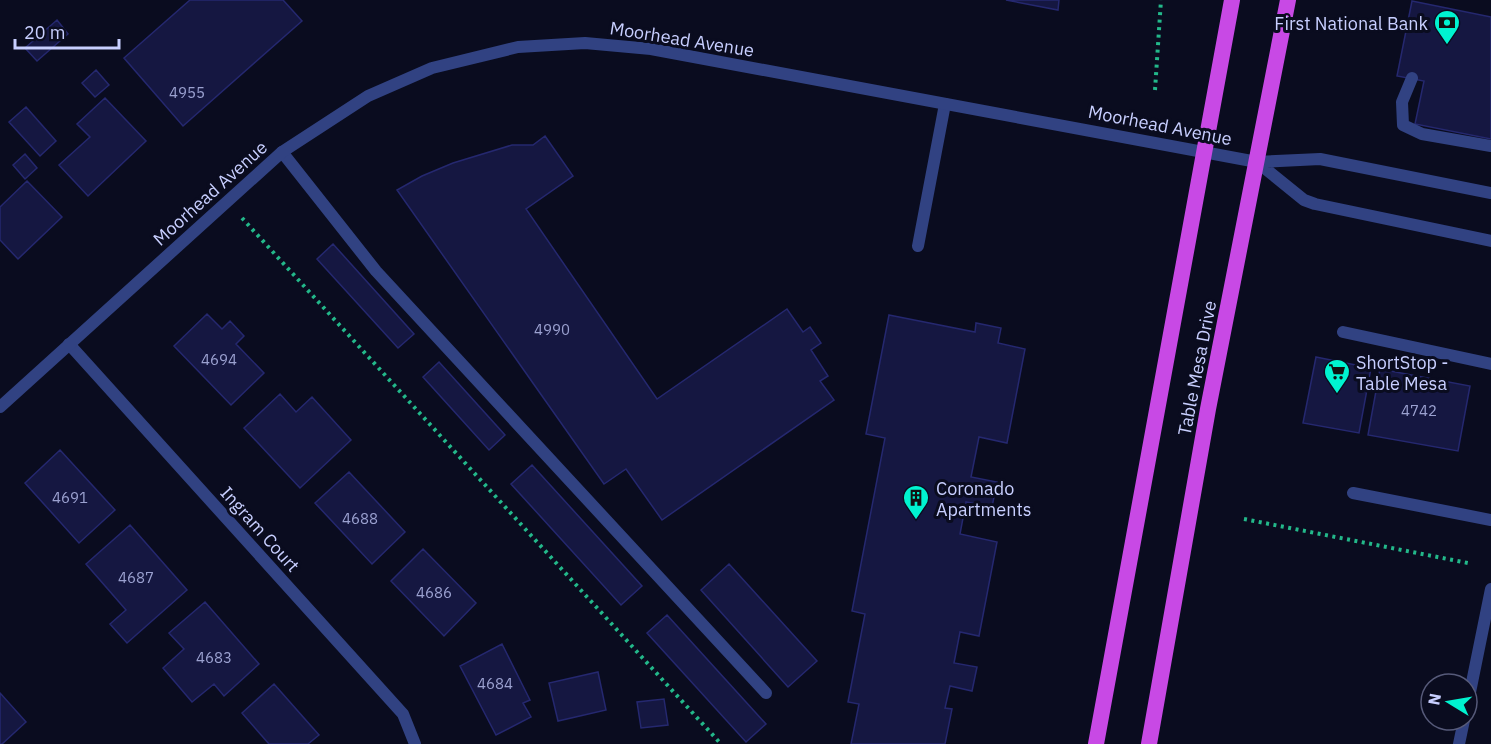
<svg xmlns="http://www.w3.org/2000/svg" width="1491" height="744" font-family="'IBM Plex Sans',sans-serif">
  <rect width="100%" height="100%" fill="#0a0c1f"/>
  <path fill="#151741" stroke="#25286f" stroke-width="1.5" d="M190,0H283L302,21L183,126L124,58Z
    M1006,0H1059L1058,10Z
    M1412,1L1491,17V139L1415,124L1424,81L1397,76Z
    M57,20L68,34L37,61L25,48Z
    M96,70L109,85L95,97L82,83Z
    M105,98L146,141L88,196L59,165L90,137L77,124Z
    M26,107L56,141L40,156L9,122Z
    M545,136L573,176L526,209L657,399L787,309L803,332L810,327L821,343L811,350L828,376L820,381L834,400L662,520L626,469L604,484L397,190L422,176L453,163L512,145H533Z
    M25,154L37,168L25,179L13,165Z
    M27,181L62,217L18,259L0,240V207Z
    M333,244L414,334L398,348L317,259Z
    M207,314L222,329L230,321L244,336L236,344L264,373L231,405L174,346Z
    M889,315L975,332L976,323L1001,328L998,343L1025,349L1007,443L979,437L971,477L997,482L992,507L966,502L960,534L997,542L979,636L960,632L954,663L977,667L972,691L950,686L945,708L952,709L945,744H851L859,704L848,702L865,614L852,611L885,438L866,434Z
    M1316,357L1371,368L1359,433L1303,423Z
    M439,362L505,435L489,450L423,377Z
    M1380,369L1470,386L1458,451L1368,435Z
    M280,394L296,412L312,397L351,440L300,488L244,428Z
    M60,450L115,510L79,543L25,483Z
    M532,465L642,586L621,605L511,484Z
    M349,472L405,532L372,564L315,503Z
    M130,525L187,590L127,643L110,624L126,610L86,564Z
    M423,549L476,603L444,636L391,581Z
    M729,564L817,661L788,687L701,590Z
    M205,602L259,664L224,696L214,684L192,702L163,668L184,649L169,633Z
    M667,615L766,724L746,742L647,633Z
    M502,644L530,700L523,703L531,717L496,735L460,666Z
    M598,672L606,710L558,721L549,683Z
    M274,684L319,735L308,744H269L242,713Z
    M0,693L26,722L2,744H0Z
    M664,699L668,725L641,728L637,702Z"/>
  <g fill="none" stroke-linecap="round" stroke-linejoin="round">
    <path stroke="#23b88a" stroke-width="4" stroke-dasharray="3 4.5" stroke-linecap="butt" d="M1155,90L1161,0
      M242,218L721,744
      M1244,519L1468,563"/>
    <path stroke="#314282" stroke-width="12" d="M1412,78L1402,102L1403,125L1422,134L1491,146
      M282,152L376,271L766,693
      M1257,162L1304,200L1315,204L1491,241
      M1257,162L1320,159L1491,193
      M918,246L945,104
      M1343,332L1491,364
      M1353,493L1491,520
      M1467,707L1491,589
      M1459,744L1464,720"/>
    <path stroke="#314282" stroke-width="12" d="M69,344L403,714L415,744"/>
    <path stroke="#314282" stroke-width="12" d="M0,407L282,152L368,96L432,68L518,47L585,43L651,49L1257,162"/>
    <path stroke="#c849e5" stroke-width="16" d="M1096,744L1232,0
      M1149,744L1208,409L1288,0"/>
  </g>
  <defs>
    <symbol id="bank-pin" viewBox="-11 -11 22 30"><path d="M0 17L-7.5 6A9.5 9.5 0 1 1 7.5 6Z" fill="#00f3d0" stroke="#0a0c1f"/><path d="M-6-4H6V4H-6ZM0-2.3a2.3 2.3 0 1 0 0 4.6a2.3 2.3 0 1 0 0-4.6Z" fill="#111"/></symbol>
    <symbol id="supermarket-pin" viewBox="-11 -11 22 30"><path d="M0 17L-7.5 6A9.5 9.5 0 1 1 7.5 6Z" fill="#00f3d0" stroke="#0a0c1f"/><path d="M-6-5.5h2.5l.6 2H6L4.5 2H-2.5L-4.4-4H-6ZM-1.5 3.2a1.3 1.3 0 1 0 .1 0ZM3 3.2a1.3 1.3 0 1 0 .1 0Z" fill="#111"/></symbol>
    <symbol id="building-pin" viewBox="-11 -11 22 30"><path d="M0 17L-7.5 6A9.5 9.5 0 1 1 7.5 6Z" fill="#00f3d0" stroke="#0a0c1f"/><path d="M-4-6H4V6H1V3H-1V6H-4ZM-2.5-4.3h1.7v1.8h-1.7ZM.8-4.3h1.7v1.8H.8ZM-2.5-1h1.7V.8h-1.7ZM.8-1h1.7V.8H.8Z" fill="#111"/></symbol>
  </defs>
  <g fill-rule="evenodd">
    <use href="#bank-pin" x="1432" y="8" width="30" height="40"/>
    <use href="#supermarket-pin" x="1322" y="357" width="30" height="40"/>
    <use href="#building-pin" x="901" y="483" width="30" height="40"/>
  </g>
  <g text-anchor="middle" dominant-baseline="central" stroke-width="6" stroke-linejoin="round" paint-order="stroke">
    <g font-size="15" fill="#9ba1d0">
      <text x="187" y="92">4955</text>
      <text x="552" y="329">4990</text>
      <text x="219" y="359">4694</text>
      <text x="1419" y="410">4742</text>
      <text x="70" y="497">4691</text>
      <text x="360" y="518">4688</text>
      <text x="136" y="577">4687</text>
      <text x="434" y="592">4686</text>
      <text x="214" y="657">4683</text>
      <text x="495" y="683">4684</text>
    </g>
    <g font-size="18" fill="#c8cfff" stroke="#0a0c1f" text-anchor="start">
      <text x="1428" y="23" text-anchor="end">First National Bank</text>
      <text x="1356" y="362">ShortStop -<tspan x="1356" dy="21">Table Mesa</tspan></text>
      <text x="936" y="488">Coronado<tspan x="936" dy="21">Apartments</tspan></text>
    </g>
    <g font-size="18" fill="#c8cfff" stroke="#0a0c1f">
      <text transform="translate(682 39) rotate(9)">Moorhead Avenue</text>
      <text transform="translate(1160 125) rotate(11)">Moorhead Avenue</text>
      <text transform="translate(210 193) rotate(-42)">Moorhead Avenue</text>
      <text transform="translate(1197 368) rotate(-79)">Table Mesa Drive</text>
      <text transform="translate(260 529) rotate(48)">Ingram Court</text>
    </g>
  </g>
  <g transform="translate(1449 702) rotate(281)"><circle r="28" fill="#0a0c1f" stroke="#565a79" stroke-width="1.5"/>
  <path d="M0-4.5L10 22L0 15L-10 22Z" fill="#00f3d0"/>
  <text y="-9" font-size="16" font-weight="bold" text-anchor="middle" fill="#c8cfff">N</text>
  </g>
  <path d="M15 39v9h104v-9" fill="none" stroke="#c8cfff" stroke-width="3"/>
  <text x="24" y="39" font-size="18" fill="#c8cfff" stroke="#0a0c1f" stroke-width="4.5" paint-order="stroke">20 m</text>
</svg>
